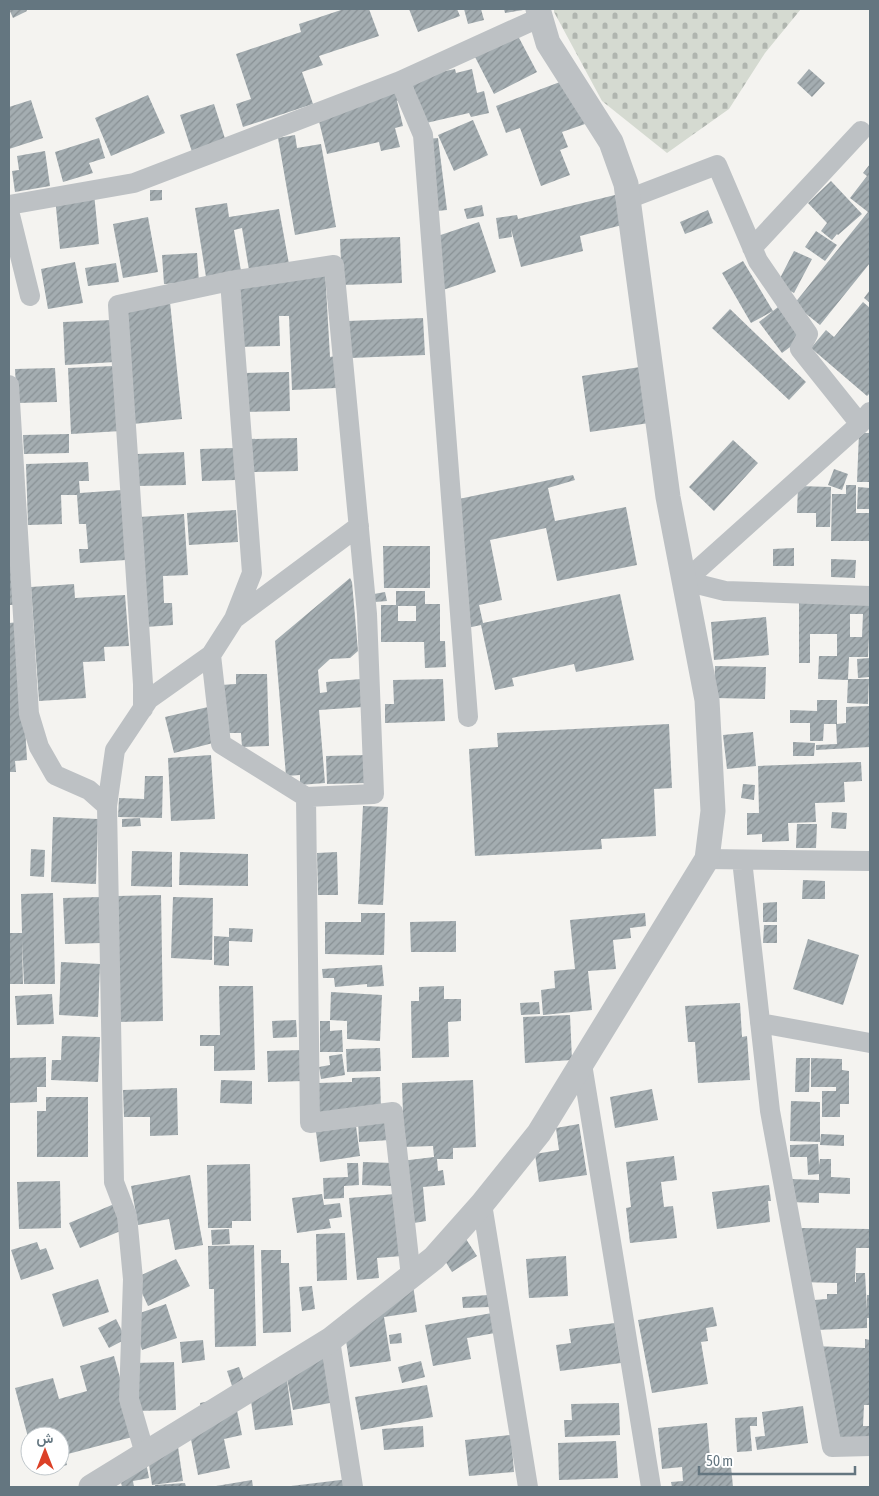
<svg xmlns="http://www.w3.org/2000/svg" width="879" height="1496" font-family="'Asap Condensed',Vazirmatn,sans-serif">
  <defs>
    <pattern id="cemetery-stones" width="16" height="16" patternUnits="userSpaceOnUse" patternTransform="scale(1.25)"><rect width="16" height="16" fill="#d5dad1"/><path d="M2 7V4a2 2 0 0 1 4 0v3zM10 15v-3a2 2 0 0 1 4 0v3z" fill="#b0b5af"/></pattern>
    <pattern id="building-hatch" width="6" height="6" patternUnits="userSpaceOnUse" patternTransform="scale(1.25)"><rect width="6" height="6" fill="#a4adb1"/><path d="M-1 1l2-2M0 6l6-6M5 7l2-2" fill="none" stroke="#899195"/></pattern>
  </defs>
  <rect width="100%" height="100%" fill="#f4f3f0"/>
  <path fill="url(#cemetery-stones)" d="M554,9H801L765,53L729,109L667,153L602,101L554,12Z"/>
  <path fill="url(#building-hatch)" fill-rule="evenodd" d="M9,9H26L27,11L13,18Z
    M344,9H369L379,36L319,56L323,65L302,72L313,104L243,127L236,104L251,99L236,54L301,32L299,24Z
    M409,9H457L460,16L418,32Z
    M464,9H481L484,20L468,24Z
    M504,9H523V10L505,13Z
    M518,36L537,72L494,94L475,57Z
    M455,69L456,73L472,69L477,93L484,91L489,113L471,117L469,113L422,124L411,78Z
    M809,69L825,83L812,97L797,83Z
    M568,79L585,124L562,132L568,147L560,150L570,175L541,186L520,128L506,133L496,106Z
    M395,85L399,100L397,101L403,126L395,128L400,147L381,151L379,142L327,154L317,113Z
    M148,95L165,133L111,156L95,118Z
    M31,100L43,138L9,149V107Z
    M214,104L227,145L193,155L180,115Z
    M473,120L488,155L454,171L438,135Z
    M295,135L297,148L321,144L336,227L295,235L278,138Z
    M99,138L105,158L89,163L93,173L63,182L55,152Z
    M438,138L447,210L426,212L417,140Z
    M45,151L50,186L15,192L12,171L19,170L17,156Z
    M870,164V263L820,325L794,304L868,212L850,198L867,176L863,173Z
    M831,181L862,214L838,235L837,234L832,240L821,231L827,223L808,203Z
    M150,190H162V200L150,201Z
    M94,193L99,244L60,249L55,197Z
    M615,195L622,225L580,236L583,251L521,267L511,229L512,237L499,239L496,218L517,215L518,219Z
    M227,203L229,217L279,209L289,264L249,270L242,228L234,230L241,271L206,277L195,208Z
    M482,205L484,216L467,219L464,209Z
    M708,210L713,223L685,234L680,222Z
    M148,217L158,272L123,278L113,224Z
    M479,222L496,272L440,291L423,241Z
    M816,231L837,245L825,261L805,247Z
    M400,237L402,283L342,285L340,239Z
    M794,251L812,259L794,293L777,284Z
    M197,253L199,282L164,284L162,255Z
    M743,261L773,311L751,323L722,273Z
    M75,262L83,303L48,309L41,269Z
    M116,263L119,282L88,286L85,268Z
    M325,270L330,357L335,356L336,388L292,390L289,316H279L280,346L238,347L235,285Z
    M870,290V303L864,298Z
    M170,302L182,419L133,424L120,307Z
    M863,302L870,308V393L867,396L811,348L826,330L834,337Z
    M778,307L801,339L782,353L759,322Z
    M730,309L806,382L789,400L712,328Z
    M423,318L425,355L350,358L348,321Z
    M113,320L115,362L65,365L63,322Z
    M114,366L121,431L71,434L68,368Z
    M640,367L649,423L590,432L582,376Z
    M55,368L57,402L17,403L15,369Z
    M289,372L290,411L243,412L242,373Z
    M859,433H870V482H857Z
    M69,434V453L24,454L23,435Z
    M297,438L298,471L250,472L249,439Z
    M733,440L758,463L714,511L689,487Z
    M234,448L236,480L202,481L200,449Z
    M184,452L186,485L138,486L137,454Z
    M88,462L89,481H79L80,493L122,490L126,560L80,563L79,549H88L86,524H79L77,495H61L62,524L28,525L26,464Z
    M834,469L848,474L842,490L828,485Z
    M573,475L575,480L548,488L555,521L626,507L637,565L557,581L546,528L490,540L502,600L479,605L483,623L620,594L634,660L576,672L574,664L512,678L514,686L495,690L481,625L467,628L454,500Z
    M846,485H856V513H870V541H831L832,494H846Z
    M798,486L831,487L830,527H816V513H797Z
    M858,487L870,488V509H857Z
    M236,510L238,542L189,545L187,513Z
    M184,514L188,575L163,576L164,603H172L173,625L146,627L139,517Z
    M383,546H430V588H384Z
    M794,548V566H773V549Z
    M831,559L856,560L855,578L831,577Z
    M9,561H13L14,605H9Z
    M350,578L352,582L358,651L350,658L330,659L318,670L320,693L327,692L326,682L361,679L363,707L319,710L325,783L300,785V775L286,776L275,641Z
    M74,584L75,598L125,595L129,646L104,647L105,661L83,662L86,698L39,701L31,587Z
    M396,591H425V604H440V641H445L446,667L425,668L424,642H381V605H396ZM398,606H416V621H398Z
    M385,592L387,601L375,602L374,594Z
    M870,600V637H869L868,657H849L848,679H869L868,704L847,703L848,680L818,679L819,656H837V634H810V663H799V601ZM850,614H863L862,637H850Z
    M766,617L769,655L714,660L711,622Z
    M19,622L27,760L15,761L16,772H9V623Z
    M870,658V681H869V677L858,678L857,659Z
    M715,666L766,667L765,699L714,698Z
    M236,674H267L269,746L242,747L241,733H223L221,685L236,684Z
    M443,679L445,721L385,723V704H394L393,680Z
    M817,700H837V724L846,723V707L870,706V747L816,750V745L837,744L836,724H824L823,741H810V723H790V710L817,711Z
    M208,707L217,742L174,753L165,717Z
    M669,724L672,788L654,789L656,836L601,839L602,849L475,856L469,749L498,747L497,733Z
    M753,732L756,766L727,769L723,735Z
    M793,742L815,743L814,756H793Z
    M211,755L215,819L171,821L168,758Z
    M368,755V783L327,784L326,756Z
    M861,762L862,781L844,782L845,802L815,803L816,822L788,823L789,841L762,842V834L747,835V813H759L758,766Z
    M145,776H163L162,818L118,817L119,798L144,799Z
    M743,784L755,785L754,800L741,798Z
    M363,806L388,807L383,905L358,904Z
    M832,812L847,813L846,829L831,828Z
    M53,817L98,819L96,884L51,882Z
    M140,818L141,826L122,827V819Z
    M797,824H817L816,848H796Z
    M31,849L45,850L44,877L30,876Z
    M132,851L172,852V887L131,886Z
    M180,852L248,854V886L179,885Z
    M337,852L338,895H318L317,853Z
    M803,880L825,881V899H802Z
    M53,893L55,984H24L22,940L23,984H9V933H22L21,894Z
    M161,895L163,1021L117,1022V896Z
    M100,897L101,943L65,944L63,898Z
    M173,897L213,898L212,960L171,958Z
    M777,902V922H763V903Z
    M361,913H385L384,955L325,954V922H361Z
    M645,913L646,926L630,928L631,938L613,940L616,969L588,971L592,1010L543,1015L541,990L555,988L554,971L575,969L570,920Z
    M456,921V952H411L410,922Z
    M764,925H777V943H763Z
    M229,928L253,929L252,942L229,941V966L214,965V936L229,937Z
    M808,939L859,955L843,1005L793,989Z
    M61,962L100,964L98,1017L59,1015Z
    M382,965L384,986L367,987V984L335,987L334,978H323L322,969Z
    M219,986H253L255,1070L214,1071V1046H200V1035H220Z
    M444,986V999H461V1021L448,1022L449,1057L412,1058L411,1001H419V987Z
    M331,992L382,995L380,1041L347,1039V1021L330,1020Z
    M52,994L54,1024L17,1025L15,996Z
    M539,1002L540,1014L521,1015L520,1003Z
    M740,1003L742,1037L747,1036L750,1080L698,1083L695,1042H688L685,1006Z
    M570,1015L572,1060L525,1063L523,1017Z
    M296,1020L297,1037L273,1038L272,1021Z
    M320,1021H330V1031L342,1030L343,1052H320Z
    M62,1036L100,1037L98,1082L51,1080L52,1060H61Z
    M380,1048L381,1071L347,1072L346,1049Z
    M303,1050L304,1081L268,1082L267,1051Z
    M342,1054L345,1075L321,1079L319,1067L330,1065L329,1056Z
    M46,1057V1087H37V1102L9,1103V1058Z
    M796,1058H810L809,1092H795Z
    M811,1058L842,1059V1070L849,1071V1104H840V1117H822V1091H836V1087H811Z
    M380,1077L381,1110L319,1112L318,1083L352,1082V1078Z
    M221,1080L252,1081V1104L220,1103Z
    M473,1080L476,1147L453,1148V1159H437L438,1171L443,1170L445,1185L423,1187L426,1221L408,1224L401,1161L434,1157L433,1146L404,1147L402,1083Z
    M177,1088L178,1135L150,1136V1117H124L123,1090Z
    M652,1089L658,1120L615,1128L610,1097Z
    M46,1097H88V1157H37V1111H46Z
    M791,1101L820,1102V1142L790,1141Z
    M389,1118L390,1140L359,1142L358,1119Z
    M579,1124L587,1175L539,1182L535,1154L559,1150L556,1128Z
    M356,1126L360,1156L320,1162L316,1132Z
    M821,1134L844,1135V1146L820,1145Z
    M818,1144L819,1165L820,1159H831V1177L850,1178V1194L819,1193V1203L789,1202L790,1179L819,1180V1174L808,1175L807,1157H790V1145Z
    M674,1156L677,1180L661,1182L664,1207L673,1206L677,1238L630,1243L626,1208L631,1207L626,1162Z
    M363,1162L392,1163V1186L362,1185Z
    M347,1163H358L359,1185L344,1186V1198L324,1199L323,1178L348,1177Z
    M250,1164L251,1221H232V1228H208L207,1165Z
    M190,1175L203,1245L175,1250L169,1219L138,1225L131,1186Z
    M60,1181L61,1228L19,1229L17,1182Z
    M769,1185L771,1201H768L770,1222L717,1229L712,1192Z
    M322,1194L324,1205L340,1203L342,1217L329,1219L331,1228L297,1233L292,1198Z
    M395,1194L402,1256L377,1258L379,1278L357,1280L349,1198Z
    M119,1202L130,1227L80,1248L69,1223Z
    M801,1228L869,1229V1248H856L855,1282H856V1273H865L867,1310V1295H870V1318H867V1328L815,1330L814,1300L827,1299V1294H837V1283L800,1282Z
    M229,1229L230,1244L212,1245L211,1230Z
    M345,1233L347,1280L317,1281L316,1234Z
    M466,1239L477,1256L452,1272L442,1256Z
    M37,1242L40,1250L46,1248L54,1269L21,1280L11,1250Z
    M254,1245L256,1346L215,1347L214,1289H209L208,1246Z
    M261,1250H281V1263H289L291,1332L263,1333Z
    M566,1256L568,1296L529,1298L526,1259Z
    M176,1259L190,1286L148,1306L135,1278Z
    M98,1279L109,1312L63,1327L52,1294Z
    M413,1285L417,1312L384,1317L391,1361L350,1367L342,1315Z
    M312,1286L315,1309L302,1311L299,1287Z
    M488,1295L489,1307L463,1308L462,1297Z
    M166,1304L177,1338L142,1350L131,1316Z
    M713,1307L717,1326L706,1328L708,1341L701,1342L708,1384L652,1393L638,1320Z
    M492,1313L495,1333L467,1338L471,1359L433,1366L425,1325Z
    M116,1319L126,1339L109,1348L98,1328Z
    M615,1323L621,1363L560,1371L556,1345L571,1343L569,1329Z
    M401,1333L402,1343L390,1344L389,1335Z
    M865,1339L870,1340V1405H864L863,1426H870V1440L830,1438L813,1346L865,1348Z
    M203,1340L205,1360L182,1363L180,1342Z
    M114,1356L136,1436L64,1455L67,1465L38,1473L36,1466H60V1436H30L29,1441L15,1388L53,1378L59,1399L87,1391L80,1366Z
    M283,1357H326L335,1402L293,1410Z
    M421,1361L425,1377L402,1383L398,1367Z
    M174,1362L176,1410L136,1411L134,1363Z
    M239,1367L246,1387L234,1392L227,1371Z
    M287,1380L293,1425L255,1430L249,1386Z
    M427,1385L433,1417L361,1430L355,1397Z
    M234,1396L242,1435L224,1439L230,1468L198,1475L188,1424L203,1421L200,1403Z
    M619,1403L620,1435L565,1437L564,1420H572L571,1404Z
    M803,1406L808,1443L757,1450L755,1437L765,1436L762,1412Z
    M757,1417V1426H750L752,1451L737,1452L735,1418Z
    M707,1423L710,1458L730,1456L733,1487H672L671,1482L683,1481L682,1467L662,1469L658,1428Z
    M423,1426L424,1447L384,1450L382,1429Z
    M176,1433L183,1481L152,1485L145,1438Z
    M511,1435L514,1472L469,1476L465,1440Z
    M616,1441L618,1478L559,1480L558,1443Z
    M145,1457L149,1478L133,1481L134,1487H122L117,1462Z
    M349,1479L350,1487H292L291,1486Z
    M252,1480L253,1487H216V1486Z
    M185,1483L186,1487H155V1485Z"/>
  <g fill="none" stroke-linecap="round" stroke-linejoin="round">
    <path stroke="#bdc1c4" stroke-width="20" d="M400,81L423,135L468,717
      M628,199L717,165L758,261L808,334L800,349L860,424
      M9,205L134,183L400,81L541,17
      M9,211L30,296
      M752,248L861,131
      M9,385L29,714L39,747L55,775L89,790L107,806L114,1182L127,1216L133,1279L129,1399L145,1454
      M870,412L860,424L685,581L725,591L870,596
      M234,619L359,526
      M143,709V684L118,305L230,281L334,265L367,614L374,794L306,797L221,744L211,655
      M306,797L310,1123L393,1112L411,1277
      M107,806L115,750L149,699L211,655L234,619L252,573L230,281
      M707,859L870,861
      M742,860L770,1111L832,1447L870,1446
      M760,1023L870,1043
      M582,1064L651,1487
      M482,1204L528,1487
      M330,1340L353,1487"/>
    <path stroke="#bdc1c4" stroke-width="25" d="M91,1487L330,1340L434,1258L482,1204L539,1133L707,859L713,811L707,700L668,497L626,184L611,142L548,43L538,9"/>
  </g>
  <rect width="879" height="1496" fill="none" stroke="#647680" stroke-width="20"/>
  <g transform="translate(45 1451)"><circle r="24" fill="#ffffff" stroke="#c1c8cc"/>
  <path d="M0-4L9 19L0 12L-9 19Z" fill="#dc4027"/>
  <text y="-8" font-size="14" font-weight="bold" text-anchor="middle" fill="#647680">ش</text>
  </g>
  <path d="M699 1466v8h156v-8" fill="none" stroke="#647680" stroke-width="2.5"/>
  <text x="706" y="1466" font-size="15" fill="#647680" stroke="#ffffff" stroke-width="4" paint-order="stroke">50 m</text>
</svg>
